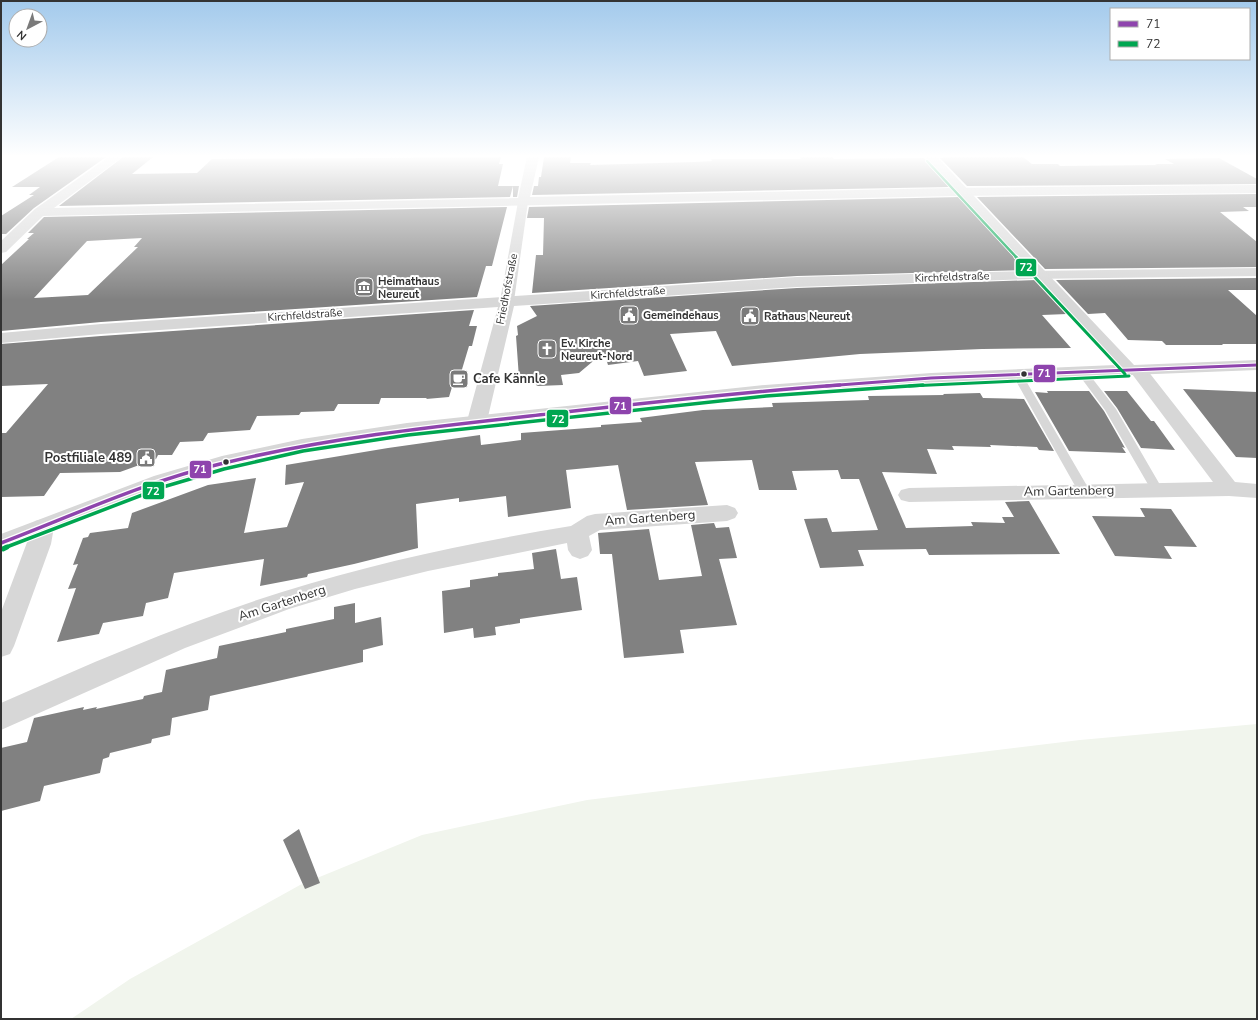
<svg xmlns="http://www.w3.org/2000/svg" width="1258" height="1020" font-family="'Nunito Sans',sans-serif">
  <rect width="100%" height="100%" fill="#fff"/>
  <path fill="#f1f5ed" d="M1257,724V1019H71L130,979L300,885L422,835L587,800L1080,740Z"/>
  <path fill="#818181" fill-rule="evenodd" d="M59,157H106L34,208L6,234H1V216L34,195H29L40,187H12Z
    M123,157H153L132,174L197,173L212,159L501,157L499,164H503L498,186H519L517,197H513V186L510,197L59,206Z
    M544,157H571L570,163H591L590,165L694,162L712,161L711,159H801L800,157H832L834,159L924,158L950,187L532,195L534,186H538L539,177H541Z
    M949,157H1023L1032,164H1058L1060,166L1157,165L1155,164H1174L1165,159L1219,158L1257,179V184L967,186L940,158Z
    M1257,194V207H1243L1249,211L1220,212L1257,242V267L1045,269L977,197Z
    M960,197L1026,270L797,276L532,293L536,255H543L544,218H527L529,207Z
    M507,207L492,266H486L477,297L101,322L1,331V265L29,239H27L34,233H28L44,217ZM142,238L134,247H138L88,295L34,298L87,241Z
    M1257,278V290H1228L1257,316V344H1222L1223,345H1166L1162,341L1128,340L1105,313L1088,314L1056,280Z
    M1036,280L1067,314L1042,315L1071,348L982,349L860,354L732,366L716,331L670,334L687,371L644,376L638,361L608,365L604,352L579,373L561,375L563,385L538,386L536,385L535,376L519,378L516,336L518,335L517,326L537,316L530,306L797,288Z
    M474,310L469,326H477L472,346H469L457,386L452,387L449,397L426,399L427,398H381L379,404H338L334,411L301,412L299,415L257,416L250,430L208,433L203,441L180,442L172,455H158L156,459L120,472L60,473L44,496L1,497V433H6L48,384L1,386V344L101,336Z
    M1183,389L1257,392V458L1236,457Z
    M1047,391H1089L1104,411L1125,448L1122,447L1126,453L1069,451L1035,392L1048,393Z
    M1104,391H1127L1151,421H1154L1175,450L1141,448L1117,408Z
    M980,393L983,398L1024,399L1054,451L1039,450L1037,447L990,445L991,447L952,446L954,450L927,449L937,474L882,472L906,528L973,526L971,522L1005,523L1002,517H1014L1005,502L1029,501L1060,554L929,555L926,549L858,550L864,566L820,568L804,519L827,518L832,532L878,530L859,479H841L838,470L792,471L797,490H759L752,460L695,462L708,505L627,510L618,465L566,470L571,508L508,517L506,496L459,502V498L416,504L418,548L354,564L308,574L307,577L260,586L264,559L174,573L168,598L146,603L143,616L103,623L99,634L57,642L76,588L68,589L78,564L73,565L83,538L88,537L90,533L128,528L132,513L208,485L256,478L244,533L287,527L304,482L285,485L286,465L388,448L480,435L481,445L521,440V433L601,427V425L642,422L640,418L703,410L773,407L772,403L869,400L868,396L944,395L943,394Z
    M1140,508L1171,509L1197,547L1164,546L1172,559L1115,556L1092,516L1145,517Z
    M714,523L716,528L729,527L737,558L719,559L737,625L680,630L684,653L624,658L612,554H600L598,533L649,529L659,580L702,576L691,525Z
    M556,549L561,579L577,577L582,610L520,619V623L495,627L496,635L474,638L473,628L444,633L442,591L470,587V580L498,576V573L534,569L532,553Z
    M355,603V623L381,617L383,645L363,650V662L210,696L208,710L172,718L170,735L152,739L151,743L110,753L109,757L103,759L100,773L44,786L40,801L1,811V748L27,742L34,718L84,707L83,710L97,707L96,709L143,699L144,696L162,692L166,670L217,658L219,646L286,632V629L334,619V607Z
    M299,829L320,883L305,889L283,840Z"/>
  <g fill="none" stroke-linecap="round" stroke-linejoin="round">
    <path fill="#d7d7d7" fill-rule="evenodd" d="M1081,368L1085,369L1116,409L1163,490L1161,493L1157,494L1153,493L1105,410L1076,371Z
      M1017,371L1022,374L1090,491L1088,494L1084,495L1080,494L1078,491L1012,374Z"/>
    <path fill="#d7d7d7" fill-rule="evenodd" d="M523,199L528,202L514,301L512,304H502L500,301L518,202Z"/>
    <path fill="#d7d7d7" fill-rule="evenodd" d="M109,157H122L54,208L518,198L527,157H539L530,197L951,188L1257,185V193L951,196L43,216L6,252L1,253V241L35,209Z
      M1257,268V276L1030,279L797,287L514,306L487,421L484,425L477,427L470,425L467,421L498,307L101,334L1,343V333L101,324L797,277L1030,271Z
      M1138,365L1144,366L1235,482L1257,484V498L1229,496L909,502L901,500L898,495L901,490L909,488L1213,482L1129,370L1132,366Z
      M727,505L735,508L738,513L735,518L727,521L600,530L589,536L592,550L588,556L580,559L572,556L568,550L567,543L428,571L355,589L289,609L185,648L1,730V703C93,662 186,622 282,592C377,562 474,542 571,526L587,516L595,514Z
      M43,519L51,521L54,527L51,544L14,646L10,654L1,657V612L35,521Z"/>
    <path fill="#d7d7d7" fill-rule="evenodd" d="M925,157H937L1134,365L1257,360V370L931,383L765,395L407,435L302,451L225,469L168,486L1,551V534L154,476L222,456L302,439L407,423L765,385L931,373L1115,365Z"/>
    <defs>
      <path id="bus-1-far1" d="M826,386L931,378L1257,365"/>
      <path id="bus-1" d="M1,543C74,515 147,481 224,463C331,437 439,426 548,414C645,403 742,392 840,385"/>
      <path id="bus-2-far3" d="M927,161L1017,258"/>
      <path id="bus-2-far2" d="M1016,257L1125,374
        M909,386L1129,376"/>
      <path id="bus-2-far1" d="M4,548L163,487L224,469L303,451L408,435L766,396L923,385"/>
      <path id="bus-2" d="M3,549L7,547"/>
    </defs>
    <use href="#bus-1-far1" stroke="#fff" stroke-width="5"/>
    <use href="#bus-1" stroke="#fff" stroke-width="6"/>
    <use href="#bus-2-far3" stroke="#fff" stroke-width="4"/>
    <use href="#bus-2-far2" stroke="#fff" stroke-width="5"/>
    <use href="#bus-2-far1" stroke="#fff" stroke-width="6"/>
    <use href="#bus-2" stroke="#fff" stroke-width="8"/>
    <use href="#bus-1-far1" stroke="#8e44ad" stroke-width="3"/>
    <use href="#bus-1" stroke="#8e44ad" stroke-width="3.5"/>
    <use href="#bus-2-far3" stroke="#00a651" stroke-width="2.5"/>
    <use href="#bus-2-far2" stroke="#00a651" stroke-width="3"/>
    <use href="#bus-2-far1" stroke="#00a651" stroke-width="3.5"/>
    <use href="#bus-2" stroke="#00a651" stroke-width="5"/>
  </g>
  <linearGradient id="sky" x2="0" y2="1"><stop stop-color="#a3caec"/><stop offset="0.52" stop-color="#fff"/><stop offset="1" stop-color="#fff" stop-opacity="0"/></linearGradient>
  <rect width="1258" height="300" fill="url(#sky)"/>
  <defs>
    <symbol id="museum-square" viewBox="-11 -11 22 22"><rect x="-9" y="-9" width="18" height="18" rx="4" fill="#7a7a7a" stroke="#fff"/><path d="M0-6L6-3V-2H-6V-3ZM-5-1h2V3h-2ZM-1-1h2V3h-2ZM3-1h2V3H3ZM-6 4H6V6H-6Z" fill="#fff"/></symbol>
    <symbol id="civic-square" viewBox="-11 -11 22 22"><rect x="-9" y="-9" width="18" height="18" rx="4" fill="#7a7a7a" stroke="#fff"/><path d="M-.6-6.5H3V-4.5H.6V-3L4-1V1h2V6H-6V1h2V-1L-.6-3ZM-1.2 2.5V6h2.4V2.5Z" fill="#fff"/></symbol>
    <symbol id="church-square" viewBox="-11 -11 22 22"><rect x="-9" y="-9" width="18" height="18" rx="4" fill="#7a7a7a" stroke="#fff"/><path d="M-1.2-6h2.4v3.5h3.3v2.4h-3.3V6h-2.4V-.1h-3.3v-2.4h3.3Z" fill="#fff"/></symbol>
    <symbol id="cafe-square" viewBox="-11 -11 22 22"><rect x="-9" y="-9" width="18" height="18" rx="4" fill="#7a7a7a" stroke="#fff"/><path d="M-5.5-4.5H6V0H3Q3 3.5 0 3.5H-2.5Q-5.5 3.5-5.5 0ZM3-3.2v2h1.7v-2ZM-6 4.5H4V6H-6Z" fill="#fff"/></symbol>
  </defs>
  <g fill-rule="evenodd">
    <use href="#museum-square" x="353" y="276" width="22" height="22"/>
    <use href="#civic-square" x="618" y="304" width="22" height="22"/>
    <use href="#civic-square" x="739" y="305" width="22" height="22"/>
    <use href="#church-square" x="536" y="338" width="22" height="22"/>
    <use href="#cafe-square" x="448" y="368" width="22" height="22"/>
    <use href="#civic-square" x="135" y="447" width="22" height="22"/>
  </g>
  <g fill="#333" stroke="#fff" stroke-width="1.5">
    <circle cx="1024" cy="374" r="3.5"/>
    <circle cx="226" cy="462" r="3.5"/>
  </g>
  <g text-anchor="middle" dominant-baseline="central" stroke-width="4" stroke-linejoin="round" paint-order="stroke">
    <g font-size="11" fill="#333" stroke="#fff">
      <text transform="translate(952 277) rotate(-2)">Kirchfeldstraße</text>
      <text transform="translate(507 289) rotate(-79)">Friedhofstraße</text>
      <text transform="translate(628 293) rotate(-4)">Kirchfeldstraße</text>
      <text transform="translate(305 315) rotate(-4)">Kirchfeldstraße</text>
    </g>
    <g font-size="11" font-weight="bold" fill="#333" stroke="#fff" text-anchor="start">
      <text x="378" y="281">Heimathaus<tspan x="378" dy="13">Neureut</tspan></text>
      <text x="643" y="315">Gemeindehaus</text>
      <text x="764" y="316">Rathaus Neureut</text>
      <text x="561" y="343">Ev. Kirche<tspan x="561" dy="13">Neureut-Nord</tspan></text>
    </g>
    <g font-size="13" font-weight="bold" fill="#333" stroke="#fff" text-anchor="start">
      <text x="473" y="379">Cafe Kännle</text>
      <text x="132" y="458" text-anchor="end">Postfiliale 489</text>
    </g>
    <g font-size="13" fill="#333" stroke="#fff">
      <text transform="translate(1069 491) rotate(-1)">Am Gartenberg</text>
      <text transform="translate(650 518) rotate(-4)">Am Gartenberg</text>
      <text transform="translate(282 603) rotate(-18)">Am Gartenberg</text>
    </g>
  </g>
  <g stroke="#fff" stroke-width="1.5">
    <rect x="1015" y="258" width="22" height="19" rx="4" fill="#00a651"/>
    <rect x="1033" y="364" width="23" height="19" rx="4" fill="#8e44ad"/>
    <rect x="609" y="396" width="23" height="19" rx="4" fill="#8e44ad"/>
    <rect x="546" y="409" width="23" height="19" rx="4" fill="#00a651"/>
    <rect x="189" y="460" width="23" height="19" rx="4" fill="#8e44ad"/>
    <rect x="142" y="481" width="23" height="19" rx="4" fill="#00a651"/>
  </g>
  <g font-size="11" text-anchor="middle" font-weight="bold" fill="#fff">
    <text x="1026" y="271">72</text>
    <text x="1044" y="377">71</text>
    <text x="620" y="410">71</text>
    <text x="558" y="423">72</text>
    <text x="200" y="473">71</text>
    <text x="153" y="495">72</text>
  </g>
  <rect width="1258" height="1020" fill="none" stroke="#333333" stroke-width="4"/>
  <rect x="1110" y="8" width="140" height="52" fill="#ffffff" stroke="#adadad"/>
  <rect x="1118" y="21" width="20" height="6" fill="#8e44ad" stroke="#adadad"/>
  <text x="1146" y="28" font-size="12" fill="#333333">71</text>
  <rect x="1118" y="41" width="20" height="6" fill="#00a651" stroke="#adadad"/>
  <text x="1146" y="48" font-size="12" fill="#333333">72</text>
  <g transform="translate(28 28) rotate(221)"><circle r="19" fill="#ffffff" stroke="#adadad"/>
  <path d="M0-3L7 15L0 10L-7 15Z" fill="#7a7a7a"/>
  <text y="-6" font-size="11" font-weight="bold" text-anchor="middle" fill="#333333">N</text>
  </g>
</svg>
